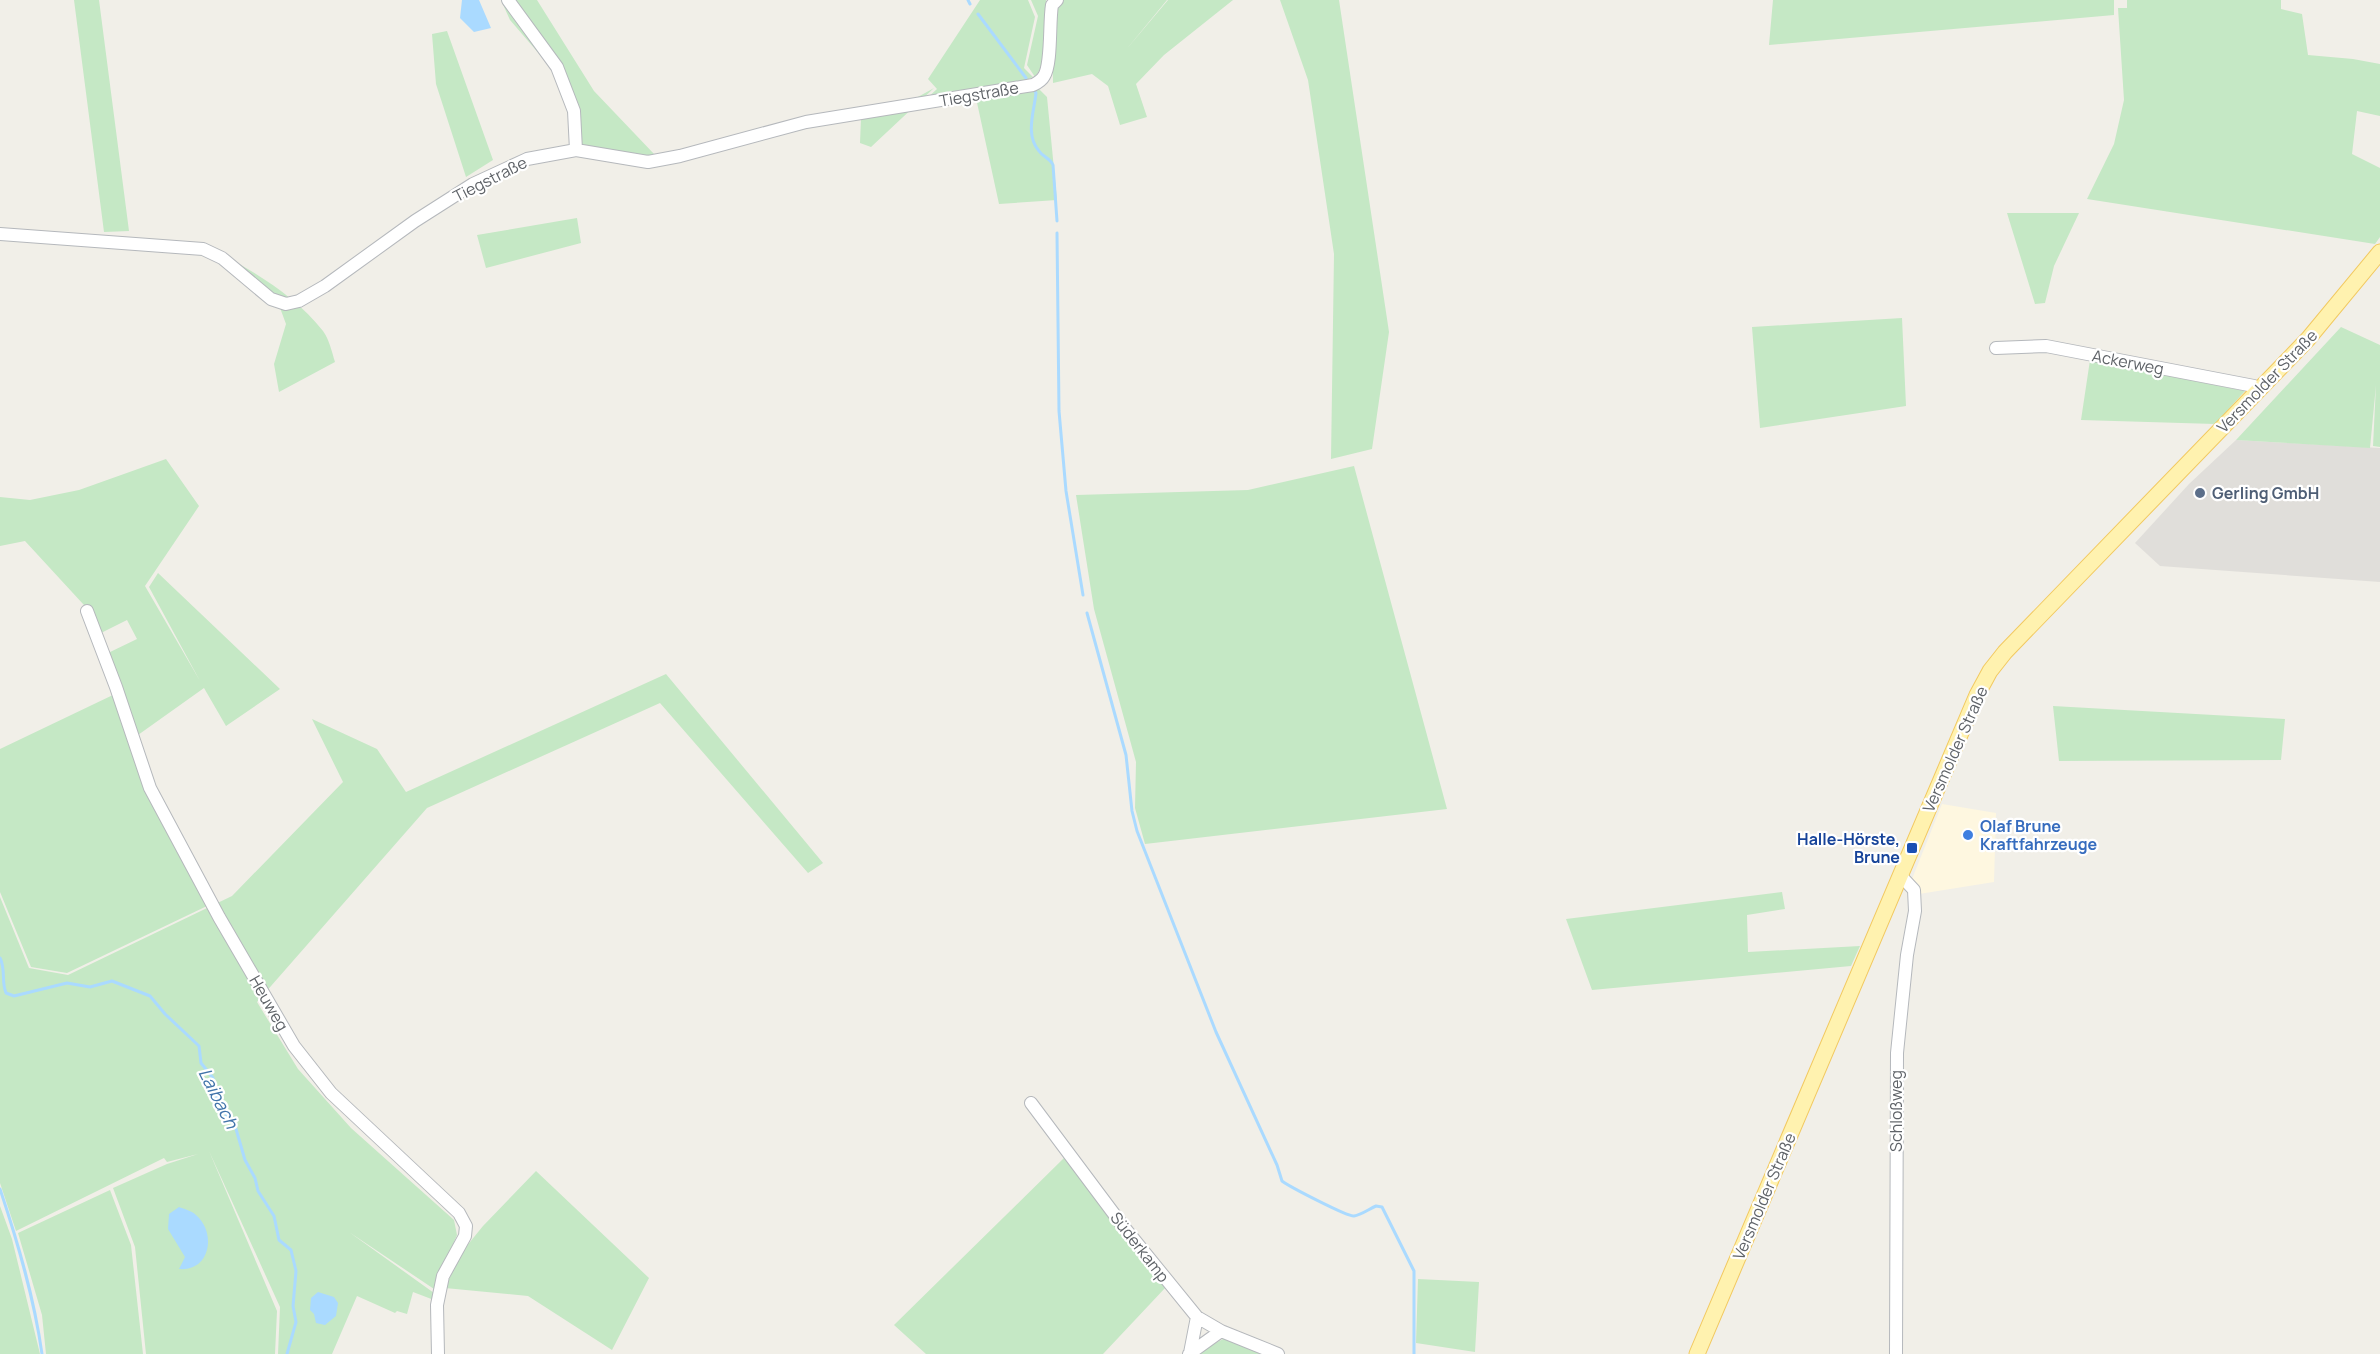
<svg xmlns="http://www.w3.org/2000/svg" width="2380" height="1354" font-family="Manrope,sans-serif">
  <rect width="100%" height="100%" fill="#f1efe8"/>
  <path fill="#fef7e0" d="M1942,804L1996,813L1994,882L1919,894L1912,879Z"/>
  <path fill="#e0deda" d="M2236,440L2380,448V582L2160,566L2135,543L2189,484Z"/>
  <path fill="#c5e8c5" d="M74,0H99L129,231L104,232Z
    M501,0H537L594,91L655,155L639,156L579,144L580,119L559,77L510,20Z
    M980,0H1028L1035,17L1024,68L1033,77L1017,84L926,99L937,89L928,79Z
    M1031,0H1046L1044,63L1035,77L1027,65L1038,16Z
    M1062,0H1167L1125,51L1168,0H1233L1164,55L1136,84L1147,117L1120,125L1108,86L1092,74L1053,83L1052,26L1054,7Z
    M1280,0H1339L1389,332L1372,449L1331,459L1334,254L1308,80Z
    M1773,0H2114V15L1769,45Z
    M2127,0H2281V9L2302,14L2308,55L2353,59L2380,64V116L2357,111L2352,154L2380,168V237L2375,244L2087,199L2114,144L2124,100L2118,8H2127Z
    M447,31L493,160L466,177L436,84L432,34Z
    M934,88L871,147L860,143L861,118L898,112L916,98Z
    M1038,88L1047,97L1057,200L999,204L976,98Z
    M2007,213H2079L2054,266L2045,303L2035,304Z
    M577,218L581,243L486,268L477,235Z
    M225,256C260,275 298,299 323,331C329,339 332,352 335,362L279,392L274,364L286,324L276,297Z
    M1902,318L1906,406L1760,428L1752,327Z
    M2341,327L2380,345V447L2373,446L2376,385L2370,448L2236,440Z
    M2090,360L2245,391L2215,424L2081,420Z
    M166,459L199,506L145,586L200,681L149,587L158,573L280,689L226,726L204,688L138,735L108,653L137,639L127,620L101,633L95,617L25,541L0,546V497L30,500L79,490Z
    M1354,466L1447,809L1145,844L1135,808L1136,762L1094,609L1076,495L1248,490Z
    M666,674L823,863L808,873L660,703L427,808L257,1002L298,1069L351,1128L454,1220L457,1235L434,1289L349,1232L434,1293V1300L413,1292L407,1314L397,1311L395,1313L357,1296L332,1354H278L280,1307L209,1151L277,1311L275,1354H146L135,1247L113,1188L167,1164L198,1154L167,1162L164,1158L16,1231L0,1183V897L29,968L68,975L232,896L343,782L312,719L377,749L406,792Z
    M115,694L207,906L67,973L31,967L0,892V749Z
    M2053,706L2285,719L2281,760L2059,761Z
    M1782,892L1785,909L1747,915L1748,952L1860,946L1851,966L1592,990L1566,919Z
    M1065,1157L1166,1287L1103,1354H926L894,1325Z
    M536,1171L649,1278L612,1350L528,1296L445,1288L461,1253L483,1226Z
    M110,1190L131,1245L143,1354H46L42,1315L18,1233Z
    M0,1206L12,1239L40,1354H0Z
    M1418,1279L1479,1282L1475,1352L1416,1343Z
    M1225,1338L1268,1354H1195Z"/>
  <path fill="#aadaff" d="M462,0H479L491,28L474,32L460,18Z
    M179,1207C184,1209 192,1211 196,1215C217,1233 210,1272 179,1269L185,1257L168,1229L169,1214Z
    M318,1292L334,1297L338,1303L336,1316L325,1325L316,1323L314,1314L310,1310L311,1298Z"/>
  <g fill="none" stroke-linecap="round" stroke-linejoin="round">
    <path stroke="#aadaff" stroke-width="3" d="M968,0L970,4
      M978,14L1026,78
      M1034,90L1036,93C1034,112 1025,135 1039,151C1043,157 1050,158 1053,165L1057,221
      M1057,233L1059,411L1066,491L1083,595
      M1087,613L1126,755L1132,811L1137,831L1216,1032L1277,1165L1282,1181C1290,1187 1348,1217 1354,1216C1361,1215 1369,1209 1376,1206L1382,1207L1414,1271V1354
      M0,958C6,970 1,981 6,993L14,996L67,983L90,987L112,981L150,996L165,1014L199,1046L201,1063L213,1078L217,1101L236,1129L245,1160L255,1178L258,1191L274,1216L279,1240L291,1250L296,1271L293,1306L296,1322L287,1354
      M0,1189C18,1243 34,1297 42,1354"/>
    <defs>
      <path id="minor" d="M508,0L557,67L574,111L576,150
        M0,234L203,249L222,258L271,299L286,304L299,301L325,286L415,221L473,184L527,159L576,150L648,162L680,156L806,122L1033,85C1037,83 1042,80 1044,76C1052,64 1049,22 1052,5L1057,0
        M1996,348L2046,346L2254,386L2259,390
        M87,611L116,687L150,788L219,917L294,1046L331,1093L459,1213L466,1226L465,1236L443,1276L437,1305L438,1354
        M1031,1103L1123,1226L1197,1317L1221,1331L1278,1354
        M1190,1353L1197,1317
        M1189,1354L1221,1331
        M1896,1354L1897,1053L1907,955L1915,911L1914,890L1900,875"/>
      <path id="major" d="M1697,1354L1977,695L1990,671L2005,652L2308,339L2380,252"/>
    </defs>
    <use href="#minor" stroke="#b5b8bc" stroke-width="14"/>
    <use href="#major" stroke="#f2c960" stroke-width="17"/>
    <use href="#minor" stroke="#fff" stroke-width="12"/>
    <use href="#major" stroke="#fff2af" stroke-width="15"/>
  </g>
  <circle fill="#5c6f8a" stroke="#fff" stroke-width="2" cx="2200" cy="493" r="6"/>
  <circle fill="#3f7fe0" stroke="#fff" stroke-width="2" cx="1968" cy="835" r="6"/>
  <rect fill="#1a4fb4" stroke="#fff" stroke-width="2" x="1906" y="842" width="12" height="12" rx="3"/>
  <g text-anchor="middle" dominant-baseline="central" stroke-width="4.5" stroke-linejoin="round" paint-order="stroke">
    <g font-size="16" fill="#5f6368" stroke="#fff">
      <text transform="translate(979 94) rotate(-10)">Tiegstraße</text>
      <text transform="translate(490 179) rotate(-27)">Tiegstraße</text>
      <text transform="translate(2128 362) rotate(11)">Ackerweg</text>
      <text transform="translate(2267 381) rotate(-46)">Versmolder Straße</text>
      <text transform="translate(1955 749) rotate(-66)">Versmolder Straße</text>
      <text transform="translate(269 1003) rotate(60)">Heuweg</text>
      <text transform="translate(1896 1111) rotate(-90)">Schloßweg</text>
      <text transform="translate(1764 1196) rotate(-67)">Versmolder Straße</text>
      <text transform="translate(1140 1247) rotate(52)">Süderkamp</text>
    </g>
    <g font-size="16" font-weight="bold" fill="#4e5e75" stroke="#fff" text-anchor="start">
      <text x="2212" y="493">Gerling GmbH</text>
    </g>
    <g font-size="16" font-weight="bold" fill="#366cbe" stroke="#fff" text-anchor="start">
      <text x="1980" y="826">Olaf Brune<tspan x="1980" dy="18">Kraftfahrzeuge</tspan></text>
    </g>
    <g font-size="16" font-weight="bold" fill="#164399" stroke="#fff" text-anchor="end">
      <text x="1900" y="839">Halle-Hörste,<tspan x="1900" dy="18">Brune</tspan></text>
    </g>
    <g font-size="18" font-style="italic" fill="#4174aa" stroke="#fff">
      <text transform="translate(219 1098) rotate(63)">Laibach</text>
    </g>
  </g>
</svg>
